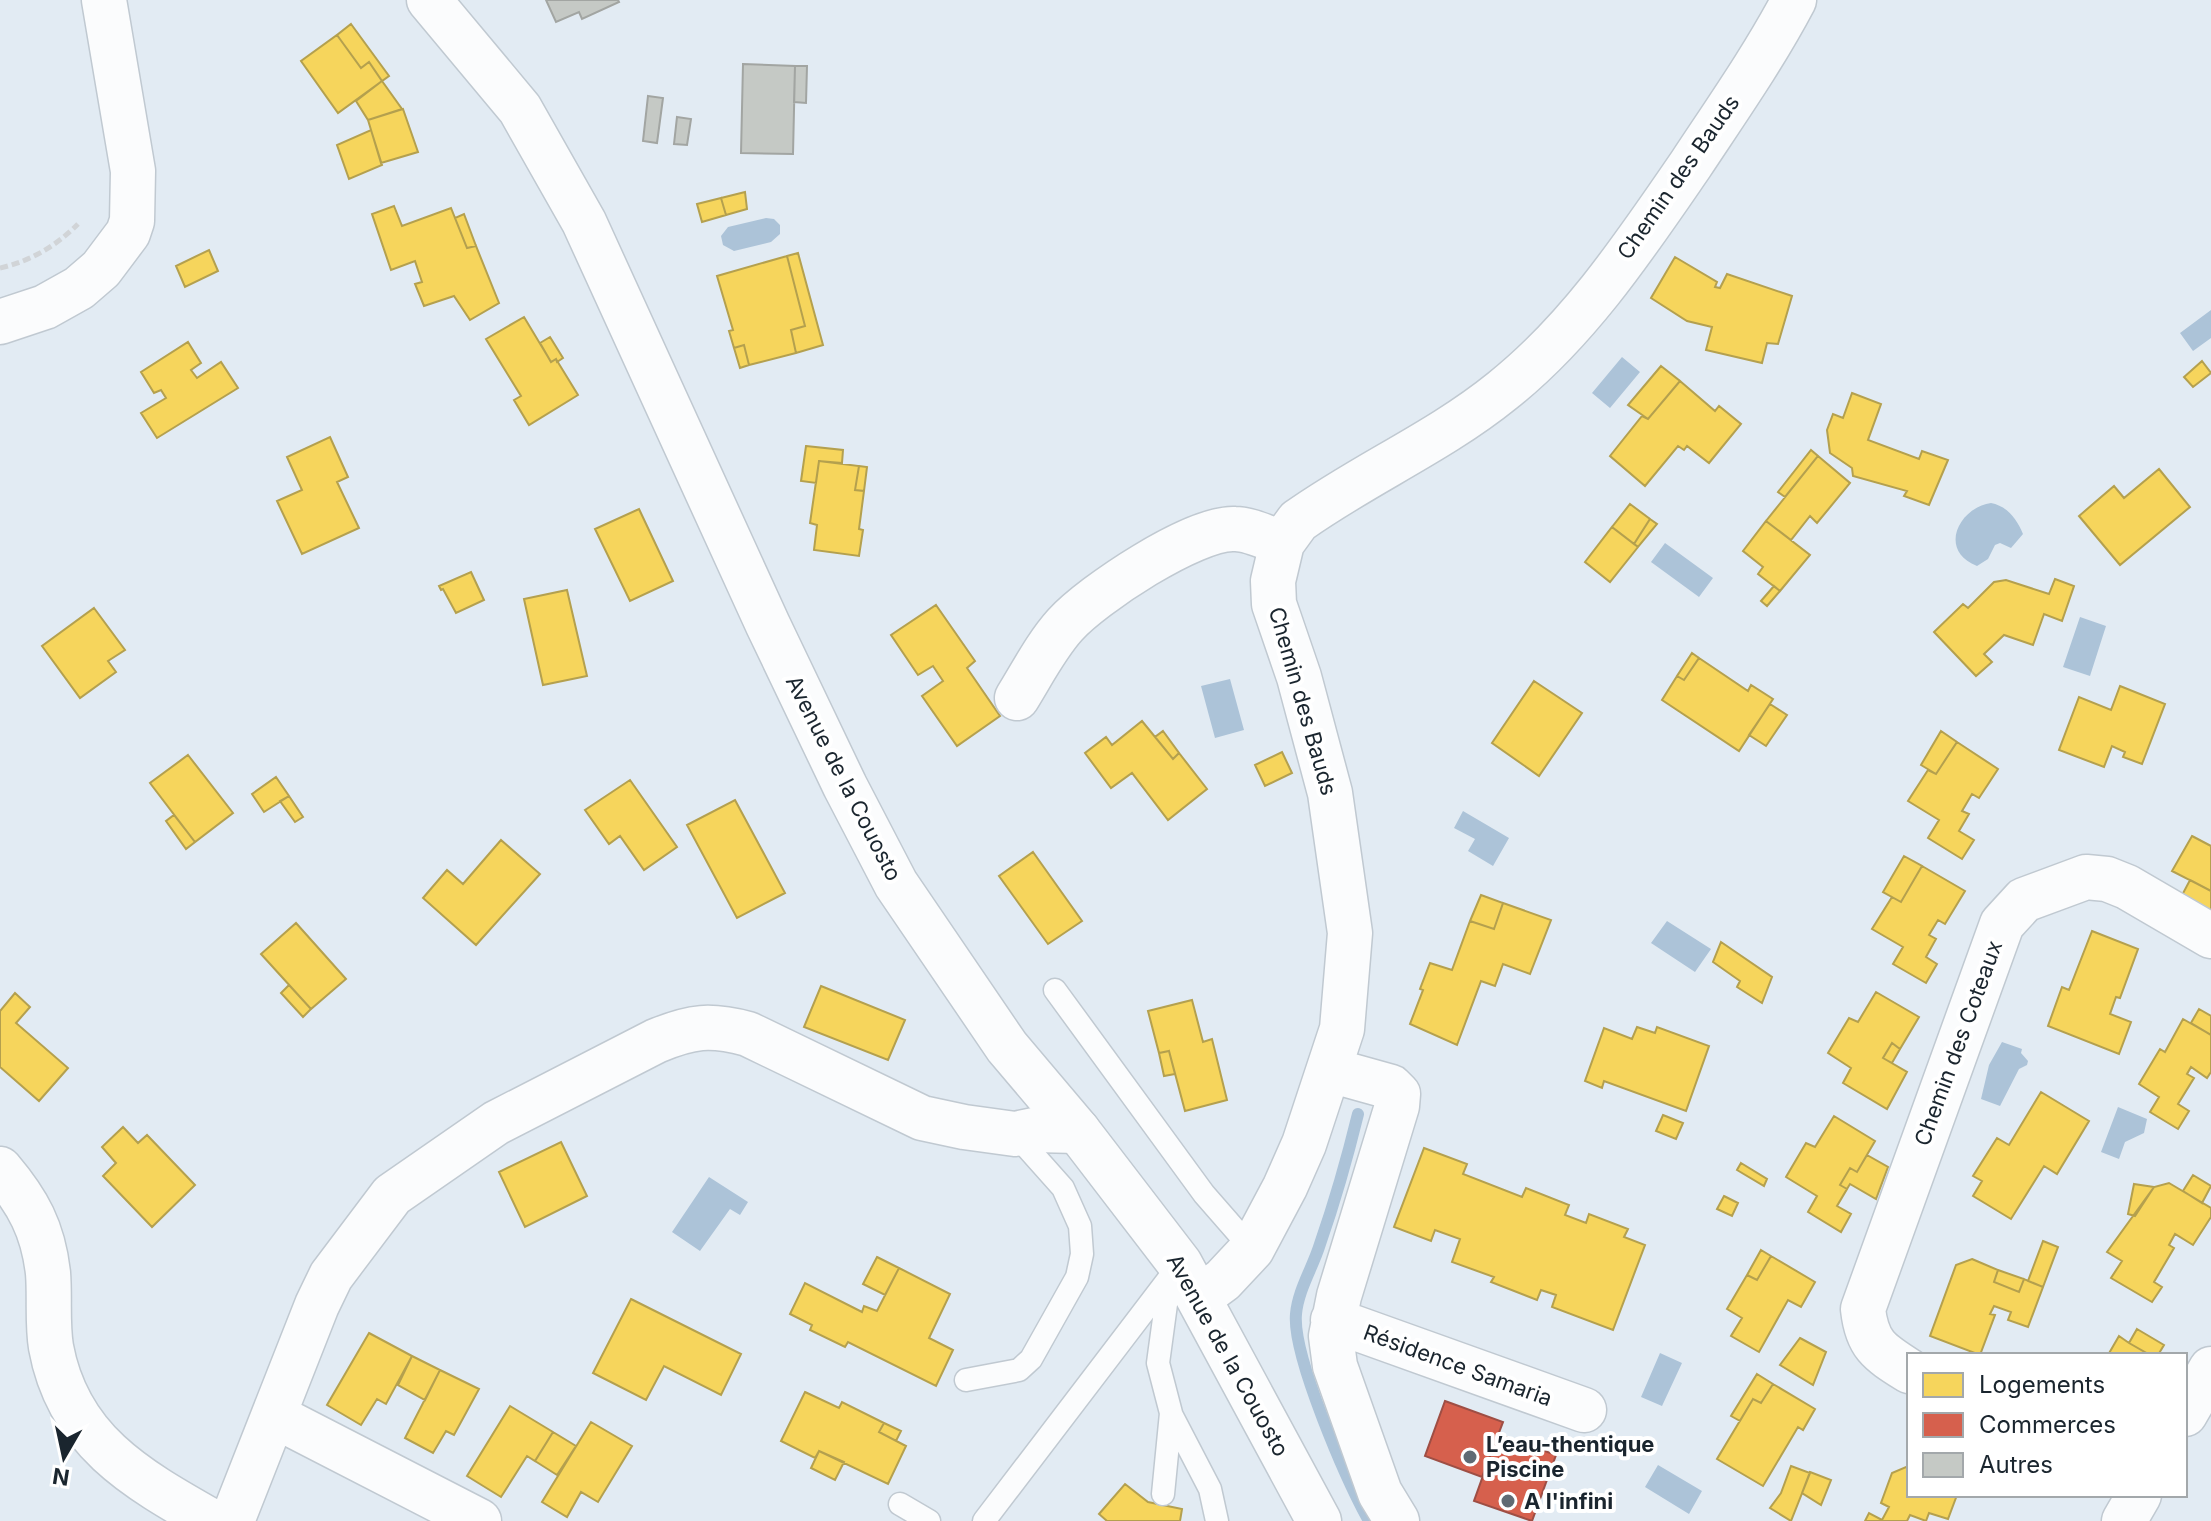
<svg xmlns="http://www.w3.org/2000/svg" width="2211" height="1521" font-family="Inter,sans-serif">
  <rect width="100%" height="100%" fill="#e2ebf3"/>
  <path fill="#acc3d8" d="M766,218L774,219L780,225V234L771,242L734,251L723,245L721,236L728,227Z
    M2211,310V338L2193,351L2180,333Z
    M1622,357L1640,372L1610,408L1592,393Z
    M1991,503C2007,506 2017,519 2023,534L2011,548L2000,543L1995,545L1988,559L1977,566C1938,551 1958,508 1991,503Z
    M1665,543L1713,578L1699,597L1651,562Z
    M2080,617L2106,626L2090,676L2063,667Z
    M1230,679L1244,730L1215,738L1201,686Z
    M1463,811L1509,838L1493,866L1468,851L1475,839L1454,828Z
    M1667,921L1711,949L1695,972L1651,943Z
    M2002,1042L2022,1049L2021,1053L2028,1061L2027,1065L2019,1069L2000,1106L1981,1099L1989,1065Z
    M2118,1107L2147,1119L2144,1133L2125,1142L2119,1159L2101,1152Z
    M709,1177L748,1202L740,1215L730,1209L700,1251L672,1232Z
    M1660,1353L1682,1363L1662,1406L1641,1397Z
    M1658,1465L1702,1491L1689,1514L1645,1487Z"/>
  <path fill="#f6d55c" stroke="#b4a04e" stroke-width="2" d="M351,24L389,76L382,81L369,62L361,68L337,35Z
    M337,35L361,68L369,62L382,81L338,113L301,61Z
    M382,81L402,109L368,120L356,101Z
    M403,109L418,152L381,163L368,120Z
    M371,130L382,165L349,179L337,145Z
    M745,192L747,209L726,215L721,198Z
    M721,198L726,215L702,222L697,204Z
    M394,206L402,226L451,208L467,248L476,246L499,303L470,320L454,296L424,306L415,284L422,282L415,261L391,270L372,214Z
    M464,214L476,246L467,248L455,218Z
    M209,250L218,271L185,287L176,266Z
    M798,253L823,345L796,353L791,330L805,326L787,256Z
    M787,256L805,326L791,330L796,353L749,365L744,345L734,348L729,331L733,330L717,276Z
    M1675,257L1717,282L1715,287L1720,288L1727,274L1792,296L1778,344L1767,343L1762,363L1706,350L1712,327L1687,321L1651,298Z
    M524,317L551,362L556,359L578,395L529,425L514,400L521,396L486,339Z
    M550,337L563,358L557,362L556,359L551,362L540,343Z
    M188,342L201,363L191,370L197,378L221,362L238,388L157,438L141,413L166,398L161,390L154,393L141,372Z
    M744,345L749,365L740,368L734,348Z
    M2202,361L2211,373L2193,387L2184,377Z
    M1661,366L1680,381L1648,419L1628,405Z
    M1680,381L1715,411L1719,406L1741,424L1709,463L1687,446L1684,450L1678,446L1645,486L1610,456L1642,416L1648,419Z
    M1852,393L1881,404L1868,440L1919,459L1922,451L1948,460L1929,505L1904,496L1907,491L1853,476L1852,468L1830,453L1827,430L1833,414L1843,418Z
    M330,437L348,477L337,482L359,528L302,554L277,501L302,490L287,457Z
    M806,446L843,450L842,463L819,461L816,483L801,481Z
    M1811,450L1818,456L1785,497L1778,492Z
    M1818,456L1850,483L1817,523L1810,516L1791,540L1766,521Z
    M819,461L859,466L855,490L864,491L859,529L863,530L859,556L814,550L817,525L810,523Z
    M859,466L867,467L864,491L855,490Z
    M2159,469L2190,507L2120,565L2079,516L2114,486L2124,498Z
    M1630,504L1650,519L1634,544L1612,527Z
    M639,509L673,581L630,601L595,529Z
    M1650,519L1657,524L1638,547L1634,544Z
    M1766,521L1810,555L1780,591L1758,574L1763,567L1743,551Z
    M1612,527L1638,547L1610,582L1585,562Z
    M471,572L484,600L456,613L443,589L441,590L439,586Z
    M2055,579L2074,586L2062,621L2044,614L2033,645L2004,635L1984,654L1992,662L1976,676L1934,632L1963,604L1968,608L1994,582L2006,580L2049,594Z
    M1774,586L1780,591L1767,606L1761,601Z
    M567,590L587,676L543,685L524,599Z
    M936,605L975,661L967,668L1000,716L957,746L922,696L943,681L933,666L918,675L891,635Z
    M94,608L125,650L108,661L116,672L80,698L42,646Z
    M1692,653L1699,658L1684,680L1677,676Z
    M1699,658L1748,691L1751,685L1773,699L1739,751L1662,700L1677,676L1684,680Z
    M1534,681L1582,713L1539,776L1492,743Z
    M2120,686L2165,704L2142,764L2123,757L2125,752L2112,746L2104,767L2059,750L2079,697L2111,710Z
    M1770,704L1787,715L1766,746L1749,735Z
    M1142,721L1173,759L1179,753L1207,789L1168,820L1132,773L1111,788L1085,753L1106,737L1112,745Z
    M1163,731L1179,753L1173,759L1155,737Z
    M1941,731L1957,742L1936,774L1921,765Z
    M1957,742L1998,769L1979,798L1972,794L1962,811L1969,814L1959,831L1974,840L1962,859L1928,838L1939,820L1908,801L1928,770L1936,774Z
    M1282,752L1292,773L1265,786L1255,765Z
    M188,755L233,813L195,842L150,783Z
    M276,777L289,796L264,812L252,794Z
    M630,780L677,847L644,870L620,836L609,844L585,810Z
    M289,796L303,817L295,822L280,801Z
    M735,800L785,893L737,918L687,825Z
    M174,815L195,842L186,849L166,821Z
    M2192,836L2211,846V891L2172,871Z
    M501,840L540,874L476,945L423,898L447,870L463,884Z
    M1033,852L1082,921L1048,944L999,876Z
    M1904,856L1922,866L1901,902L1883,892Z
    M1922,866L1965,891L1945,924L1938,920L1929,935L1936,939L1926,957L1937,964L1926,983L1893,964L1903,947L1872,929L1892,897L1901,902Z
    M2190,880L2211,891V914L2181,897Z
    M1481,895L1503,903L1494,929L1470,921Z
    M1503,903L1551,920L1530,974L1503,964L1495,986L1481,981L1457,1045L1410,1024L1423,990L1420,989L1430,963L1452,970L1470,921L1494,929Z
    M296,923L346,979L311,1009L261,954Z
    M2092,931L2138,949L2120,998L2116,997L2110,1014L2131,1022L2119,1054L2048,1026L2062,987L2069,990Z
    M1721,942L1772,977L1762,1003L1737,987L1740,981L1713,962Z
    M289,985L311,1009L303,1017L281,993Z
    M821,986L905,1020L888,1060L804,1027Z
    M1876,992L1919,1017L1900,1049L1892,1043L1883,1058L1907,1072L1887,1109L1843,1083L1851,1068L1828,1053L1849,1018L1858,1022Z
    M15,993L30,1007L16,1023L68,1068L39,1101L0,1067V1011Z
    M1192,1000L1203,1042L1212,1039L1227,1100L1185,1111L1169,1051L1159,1053L1148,1011Z
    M2199,1009L2211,1016V1035L2191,1023Z
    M2183,1019L2211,1035V1072L2207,1078L2191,1067L2187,1074L2194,1078L2178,1104L2189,1111L2178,1129L2150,1112L2159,1097L2139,1084L2160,1049L2165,1052Z
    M1637,1027L1655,1033L1657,1027L1709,1046L1686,1111L1604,1081L1602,1088L1585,1081L1604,1028L1632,1039Z
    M1892,1043L1900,1049L1892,1063L1883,1058Z
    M1169,1051L1175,1074L1164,1076L1159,1053Z
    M2041,1092L2089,1121L2057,1174L2044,1166L2011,1219L1973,1196L1982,1181L1973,1176L1997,1138L2009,1145Z
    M1663,1115L1683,1123L1676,1139L1656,1131Z
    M1834,1116L1875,1141L1857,1172L1850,1168L1840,1185L1847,1189L1837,1206L1851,1214L1841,1232L1808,1212L1817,1196L1786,1177L1806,1143L1815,1147Z
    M123,1127L138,1143L147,1135L195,1185L152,1227L103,1176L116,1163L102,1147Z
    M561,1142L587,1196L525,1227L499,1172Z
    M1424,1148L1467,1164L1463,1174L1522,1197L1526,1188L1569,1205L1565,1215L1586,1223L1589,1214L1628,1229L1624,1237L1645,1245L1613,1330L1552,1307L1556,1295L1541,1290L1537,1300L1491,1282L1494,1277L1452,1262L1460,1239L1435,1230L1431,1241L1394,1227Z
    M1867,1155L1888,1167L1876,1199L1850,1184L1847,1189L1840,1185L1850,1168L1857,1172Z
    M1741,1163L1767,1179L1764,1186L1737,1170Z
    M2193,1175L2211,1186L2202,1203L2183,1191Z
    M2169,1183L2211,1208V1217L2193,1245L2175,1234L2169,1245L2174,1248L2154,1282L2162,1287L2152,1302L2111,1278L2122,1261L2107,1252L2154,1187Z
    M2134,1184L2154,1187L2135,1216L2128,1214Z
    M1724,1196L1738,1203L1732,1216L1717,1209Z
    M2043,1241L2058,1247L2043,1287L2028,1281Z
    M1761,1250L1771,1256L1757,1280L1747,1275Z
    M1771,1256L1815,1282L1801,1307L1788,1300L1759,1352L1731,1336L1742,1318L1727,1309L1747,1275L1757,1280Z
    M877,1257L899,1268L885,1295L863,1284Z
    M1972,1259L1998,1270L1994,1282L2019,1292L2024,1279L2043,1287L2028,1327L2008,1320L2011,1312L1994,1306L1990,1314L1995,1315L1980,1355L1930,1336L1956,1265Z
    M899,1268L950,1294L929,1338L953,1350L936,1386L848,1342L845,1347L810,1330L812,1325L790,1314L805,1283L862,1312L864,1306L877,1311Z
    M1998,1270L2024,1279L2019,1292L1994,1282Z
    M631,1299L741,1354L721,1395L664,1366L646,1400L593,1373Z
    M2137,1329L2164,1345L2158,1355H2150L2129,1343Z
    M369,1333L412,1356L386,1404L377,1399L361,1425L327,1405Z
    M2119,1336L2129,1343L2150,1355H2108Z
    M1800,1338L1826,1352L1813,1385L1780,1365Z
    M412,1356L440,1370L425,1400L398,1385Z
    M440,1370L479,1389L454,1435L446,1431L433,1453L405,1438Z
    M1757,1374L1773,1384L1761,1403L1753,1399L1740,1421L1731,1416Z
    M1773,1384L1815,1409L1803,1430L1798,1427L1763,1486L1717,1459L1753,1399L1761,1403Z
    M805,1392L839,1408L842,1402L884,1423L879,1432L906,1446L888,1484L819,1451L815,1458L781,1441Z
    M510,1406L553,1432L535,1461L527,1456L501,1497L467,1476Z
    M591,1422L632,1446L598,1502L581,1492L567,1517L542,1502Z
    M884,1423L901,1431L896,1441L879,1432Z
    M553,1432L576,1446L557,1475L535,1461Z
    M819,1451L844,1462L835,1480L811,1468Z
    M1791,1466L1810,1473L1791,1521L1770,1508L1781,1493Z
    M1906,1467L1909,1468V1495H1957L1948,1519L1929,1513L1926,1521L1910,1515L1907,1521H1865L1869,1513L1882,1520L1889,1507L1881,1503L1892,1473Z
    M1810,1472L1831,1480L1821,1505L1802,1493Z
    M1125,1484L1148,1502L1182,1509L1180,1521H1107L1099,1514Z"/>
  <path fill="#d6604d" stroke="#9e4e44" stroke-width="2" d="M1445,1401L1503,1422L1482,1477L1425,1456Z
    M1498,1434L1556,1455L1532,1521L1474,1501Z"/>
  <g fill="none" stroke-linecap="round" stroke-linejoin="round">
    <path stroke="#acc3d8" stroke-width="12" d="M1358,1114C1347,1159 1335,1201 1320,1244C1313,1267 1298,1290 1296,1314C1292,1356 1347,1481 1369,1521"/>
  </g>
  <path fill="#c5c9c5" stroke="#a2a5a2" stroke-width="2" d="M546,0H618L619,2L582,19L579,12L556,22Z
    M743,64L795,66L793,154L741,153Z
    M795,66H807L806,103L794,102Z
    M648,96L663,98L657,143L643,141Z
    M677,117L691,119L687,145L674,144Z"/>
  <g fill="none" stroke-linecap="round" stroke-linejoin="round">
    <defs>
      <path id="lane" d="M1055,990L1204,1194L1252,1249
        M966,1380L1019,1370L1031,1359L1077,1277L1082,1254L1080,1226L1063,1188L1015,1134
        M1171,1414L1210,1489L1217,1521
        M1163,1494L1171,1413L1158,1363L1166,1304L1175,1280
        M900,1504L929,1521
        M984,1521L1180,1264"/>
      <path id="street" d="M0,322L45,307L79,288L101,269L128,233L132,221L133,171L104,0
        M1017,698C1032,674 1046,646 1065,625C1092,595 1194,527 1235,529C1250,529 1267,538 1282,543
        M1330,1070L1391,1087L1398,1094L1397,1106L1339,1296L1331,1336L1335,1366L1380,1493L1397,1521
        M0,1169C28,1202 43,1229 48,1273C50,1298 47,1323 51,1347C68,1440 135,1478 211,1521
        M1200,1297L1223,1280L1252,1249L1285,1187L1304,1144L1342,1029L1350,933L1330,793L1299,677L1274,604L1273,581L1282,543L1298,521C1364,474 1439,442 1502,391C1579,330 1636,244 1691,164C1726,111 1764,57 1794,0
        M1333,1320L1584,1410
        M1909,1371C1879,1352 1867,1345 1863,1309L2002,924L2024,900L2086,877L2107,879L2127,887L2211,936
        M2185,1414L2211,1369
        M275,1416L479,1521
        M232,1521L317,1305L331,1276L392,1195L496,1123L656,1041C692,1026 710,1024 748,1034L922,1118L964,1127L1015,1134L1034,1130L1078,1131
        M2124,1521L2139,1495"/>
      <path id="secondary" d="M429,0L520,109L584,222L768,625L845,786L896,884L1007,1047L1078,1131L1180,1264L1319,1521"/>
    </defs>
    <use href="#lane" stroke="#c0c9d1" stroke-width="25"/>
    <use href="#street" stroke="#c0c9d1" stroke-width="47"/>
    <use href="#secondary" stroke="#c0c9d1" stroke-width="47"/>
    <path stroke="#d1d4d7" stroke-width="5" stroke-dasharray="8 4" stroke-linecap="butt" d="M0,268C31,261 56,246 78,224"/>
    <use href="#lane" stroke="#fbfcfd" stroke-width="22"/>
    <use href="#street" stroke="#fbfcfd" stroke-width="44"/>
    <use href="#secondary" stroke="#fbfcfd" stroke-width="44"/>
  </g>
  <g fill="#606a73" stroke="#fff" stroke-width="3">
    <circle cx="1470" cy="1457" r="8"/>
    <circle cx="1508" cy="1501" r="8"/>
  </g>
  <g text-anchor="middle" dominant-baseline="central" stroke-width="8" stroke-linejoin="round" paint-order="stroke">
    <g font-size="22" fill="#1a252e" stroke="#fff">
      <text transform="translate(1678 177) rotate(-55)">Chemin des Bauds</text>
      <text transform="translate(1303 701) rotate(74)">Chemin des Bauds</text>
      <text transform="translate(844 778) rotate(63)">Avenue de la Couosto</text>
      <text transform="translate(1958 1043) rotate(-70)">Chemin des Coteaux</text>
      <text transform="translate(1228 1355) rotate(61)">Avenue de la Couosto</text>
      <text transform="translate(1458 1365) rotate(20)">Résidence Samaria</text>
    </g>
    <g font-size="22" font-weight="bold" fill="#1a252e" stroke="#fff" text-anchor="start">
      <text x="1486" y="1444">L’eau-thentique<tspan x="1486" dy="25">Piscine</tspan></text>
      <text x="1524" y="1501">A l'infini</text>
    </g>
  </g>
  <rect x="1907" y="1353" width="280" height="144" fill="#ffffff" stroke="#a3a8ab" stroke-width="2"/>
  <rect x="1923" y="1373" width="40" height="24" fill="#f6d55c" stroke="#a3a8ab" stroke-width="2"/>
  <text x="1979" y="1393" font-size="24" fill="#1a252e">Logements</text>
  <rect x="1923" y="1413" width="40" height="24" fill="#d6604d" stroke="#a3a8ab" stroke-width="2"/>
  <text x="1979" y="1433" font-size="24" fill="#1a252e">Commerces</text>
  <rect x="1923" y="1453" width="40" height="24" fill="#c5c9c5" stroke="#a3a8ab" stroke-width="2"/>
  <text x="1979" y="1473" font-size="24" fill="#1a252e">Autres</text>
  <g transform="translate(64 1457) rotate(189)" stroke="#ffffff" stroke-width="6" paint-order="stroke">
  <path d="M0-6L14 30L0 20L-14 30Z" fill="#1a252e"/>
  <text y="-12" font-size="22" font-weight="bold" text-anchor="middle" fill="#1a252e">N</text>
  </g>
</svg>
